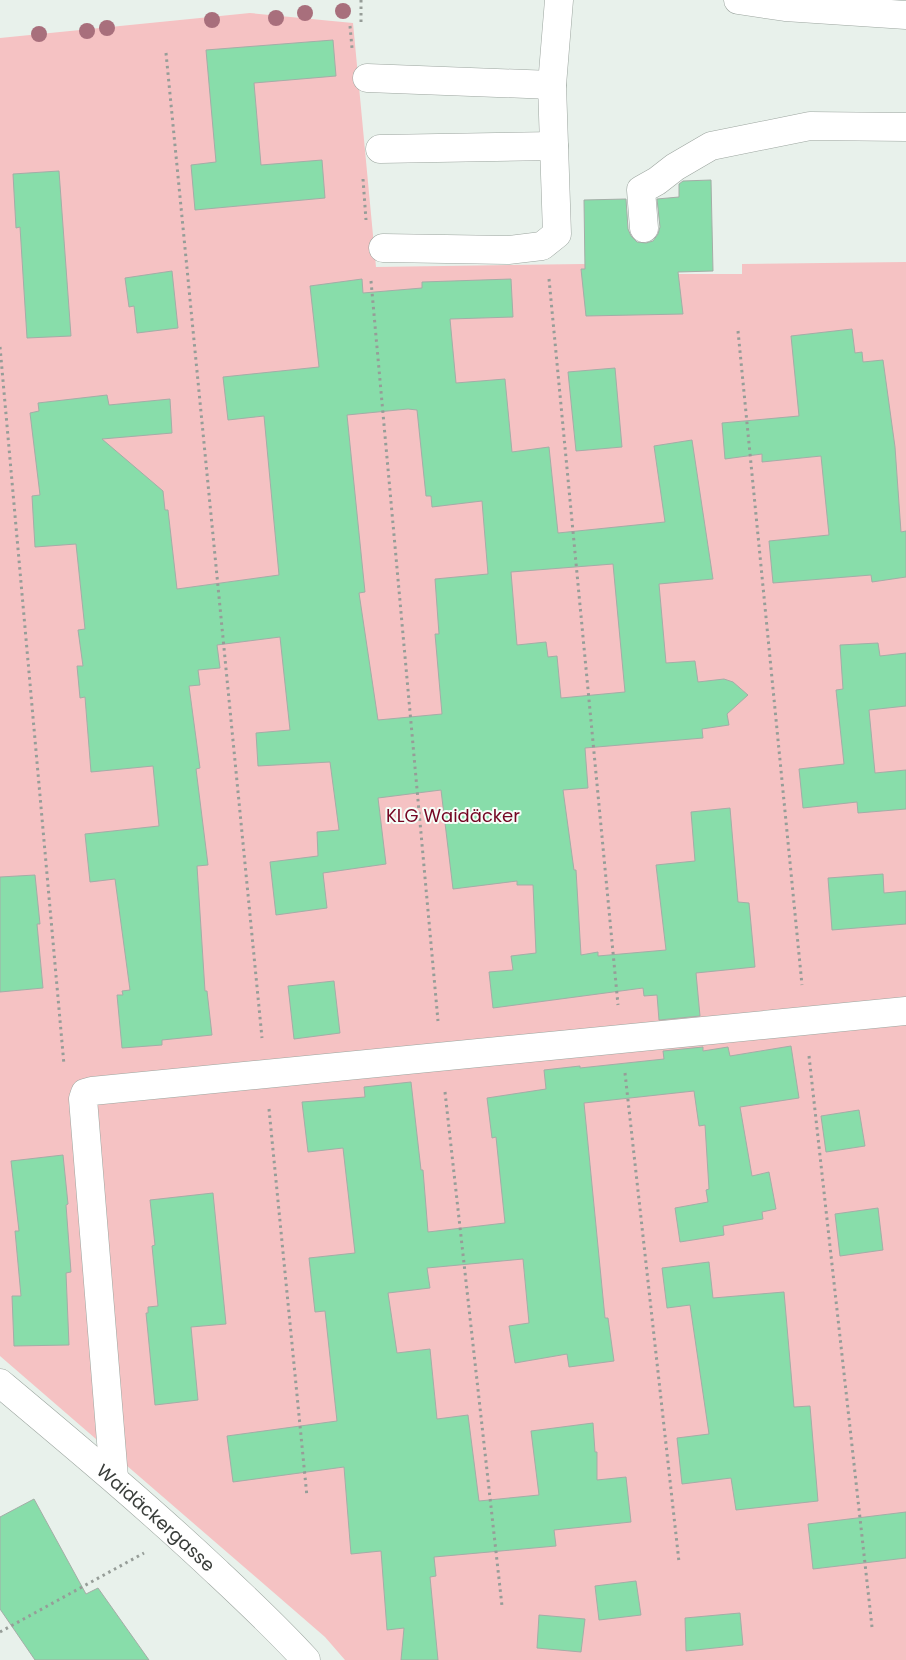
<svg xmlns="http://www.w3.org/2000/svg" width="906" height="1660" font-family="Poppins,sans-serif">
  <rect width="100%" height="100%" fill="#e8f1eb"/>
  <path fill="#f5c2c3" d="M250,13L353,23L376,267L583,264L670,274H742V264L906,262V1660H345L325,1637L0,1356V38Z"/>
  <path fill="#8da" stroke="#a4ada7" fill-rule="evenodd" d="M333,40L336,76L254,83L261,165L322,160L325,198L195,210L191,165L216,162L206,50Z
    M59,171L71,336L27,338L20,227L16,228L13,174Z
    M711,180L713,271L678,272L683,314L586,316L581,269H585L584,200L626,199L628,229L631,236L637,242L646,243L653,241L658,234L660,227L657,199L679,197V184L683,181Z
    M172,271L178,328L137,333L134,306L129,307L125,278Z
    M362,279L363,293L422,288V282L511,279L513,317L450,319L456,383L505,379L512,452L549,447L558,533L665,522L654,446L692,440L713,579L659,584L666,663L695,661L698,682L724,679L733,682L748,695L727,714L729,725L702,729L703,738L585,748L588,788L563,790L574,870H576L581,955L598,952V956L666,950L656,865L695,861L691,812L730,808L738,902L749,903L755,967L696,973L700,1016L659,1020L657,995L644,996L643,988L493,1008L489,972L513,970L511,956L536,953L533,885H517V881L453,889L441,790L378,798L386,864L323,873L327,908L276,915L270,862L318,856L317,832L339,830L330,762L258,766L256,733L290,730L280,637L217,645L220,668L198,670L200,685L189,686L200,768L196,769L208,865L197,866L205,991H207L212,1035L162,1040V1045L122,1048L117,995H123L122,991L130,990L115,879L90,882L85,834L159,826L153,766L91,772L85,697L80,698L77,666H83L78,630L85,629L76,544L35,547L32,496L40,495L30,413L39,411L38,403L107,395L109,405L170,399L172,433L102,439L163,491L165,510H168L177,589L279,575L264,416L228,420L223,377L319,367L310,286ZM408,409L417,410L426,496H431L432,507L482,501L488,574L435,579L439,634H435L442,714L378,720L359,593L365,592L347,415ZM613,564L625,692L561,698L557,656L548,657L546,642L517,645L511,572Z
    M852,329L855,353L862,352L863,362L883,360L895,447L901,532L906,531V577L872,582L871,575L773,583L769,541L829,535L821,456L762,462V454L725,459L722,423L799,416L791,336Z
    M615,368L622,447L576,451L568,372Z
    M878,643L880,656L906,653V706L869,710L875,773L906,770V809L858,813L857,802L803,808L799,769L844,764L836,690L843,689L840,645Z
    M883,874L884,893L906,891V924L832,930L828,878Z
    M35,875L40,924H37L43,988L0,992V877Z
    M334,981L340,1033L294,1039L288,986Z
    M791,1046L799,1098L740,1107L752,1176L769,1172L776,1209L762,1212L763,1219L723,1226L724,1235L680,1242L675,1208L708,1202L706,1190L709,1189L705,1125L699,1126L694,1091L584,1103L605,1318H608L614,1361L569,1367L567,1354L515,1363L509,1326L529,1323L523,1259L427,1268L430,1288L388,1293L397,1353L430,1349L437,1419L468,1415L479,1501L539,1495L531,1431L593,1423L595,1452H597V1480L626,1477L631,1522L554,1530L556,1546L434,1557L436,1576L430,1577L438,1660H401L404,1628L387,1630L381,1551L351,1554L344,1467L233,1482L227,1436L337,1421L325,1311L315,1312L309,1258L355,1253L343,1148L308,1152L302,1102L365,1097L364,1087L411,1082L421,1170H423L428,1232L505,1223L496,1137L492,1138L487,1098L546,1089L544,1070L580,1066V1068L664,1059L663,1051L703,1047V1051L728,1047L730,1056Z
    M859,1110L865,1146L826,1152L821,1116Z
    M63,1155L68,1204L66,1205L71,1272L66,1273L69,1345L14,1346L12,1296H21L15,1231H19L11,1161Z
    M213,1193L226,1324L191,1327L198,1400L155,1405L146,1313H148V1307L158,1306L152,1246L155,1245L150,1200Z
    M878,1208L883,1250L840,1256L835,1214Z
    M709,1262L713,1298L784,1292L794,1407L810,1406L818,1501L736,1510L731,1478L682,1484L677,1438L709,1434L690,1305L667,1308L662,1268Z
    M34,1499L86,1594L98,1588L149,1660H35L0,1609V1517Z
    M906,1512V1558L813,1569L808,1524Z
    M636,1581L641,1615L599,1620L595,1586Z
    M740,1613L743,1645L686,1651L685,1618Z
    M539,1615L585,1619L581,1652L537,1648Z"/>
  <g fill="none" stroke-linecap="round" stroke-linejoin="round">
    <defs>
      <g id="minor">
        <path d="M738,0L785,7L906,15"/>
        <path d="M367,78L552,85"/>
        <path d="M380,149L554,146"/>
        <path d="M644,228L641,190L657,181L675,167L711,146L810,126L906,127"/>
        <path d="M383,248L508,250L542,246L557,234L552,85L559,0"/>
        <path id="s1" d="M0,1383C74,1445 147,1506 217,1572C248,1601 278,1629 306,1660"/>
        <path d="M114,1478L83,1099L85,1093L92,1091L906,1011"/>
      </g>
    </defs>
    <use href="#minor" stroke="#9ca59f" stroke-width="29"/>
    <path stroke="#969d98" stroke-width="3" stroke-dasharray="2.5 4" stroke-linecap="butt" d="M361,22V0
      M350,26L352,48
      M166,53L262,1038
      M363,179L366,220
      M549,279L618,1005
      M371,281L438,1021
      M738,331L802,985
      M0,347L64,1065
      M809,1056L872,1627
      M625,1073L679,1562
      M445,1092L502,1606
      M269,1109L307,1497
      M0,1632L144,1553"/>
    <use href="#minor" stroke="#fff" stroke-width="28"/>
  </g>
  <g fill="#a86f7c">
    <circle cx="343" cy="11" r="8"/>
    <circle cx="305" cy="13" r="8"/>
    <circle cx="276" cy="18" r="8"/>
    <circle cx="212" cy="20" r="8"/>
    <circle cx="107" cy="28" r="8"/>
    <circle cx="87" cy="31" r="8"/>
    <circle cx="39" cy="34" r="8"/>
  </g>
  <g text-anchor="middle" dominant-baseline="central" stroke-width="4" stroke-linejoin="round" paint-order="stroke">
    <g font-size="18" fill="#740522" stroke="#f5fef8">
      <text x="453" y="815">KLG Waidäcker</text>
    </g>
    <g font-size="18" fill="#393d3a" stroke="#f5fef8">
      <text stroke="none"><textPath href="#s1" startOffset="206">Waidäckergasse</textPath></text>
    </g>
  </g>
</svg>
